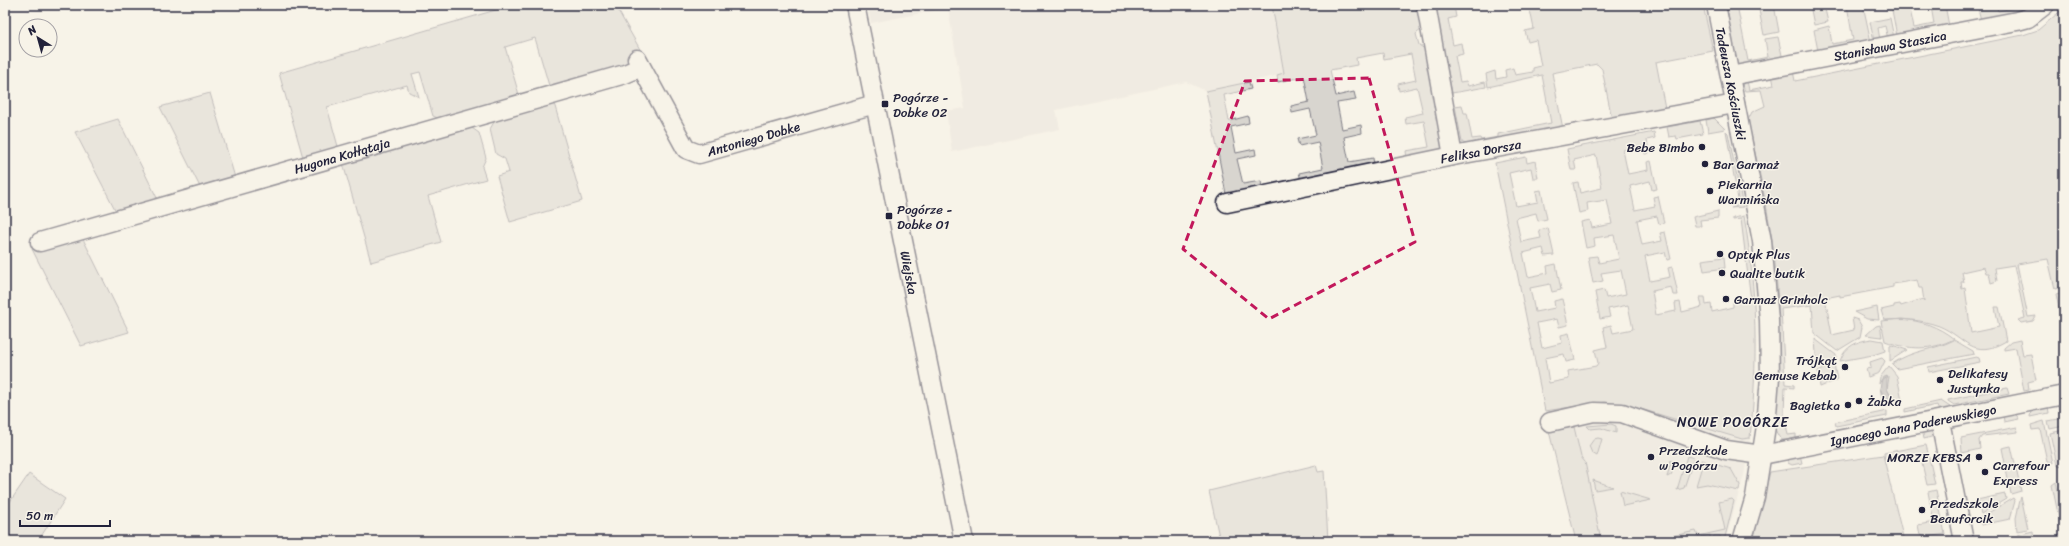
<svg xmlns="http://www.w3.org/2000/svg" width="2069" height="546" font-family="Sriracha,sans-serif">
  <rect width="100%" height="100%" fill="#f7f3e8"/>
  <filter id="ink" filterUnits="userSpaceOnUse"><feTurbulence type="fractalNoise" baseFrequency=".025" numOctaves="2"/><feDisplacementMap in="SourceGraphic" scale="8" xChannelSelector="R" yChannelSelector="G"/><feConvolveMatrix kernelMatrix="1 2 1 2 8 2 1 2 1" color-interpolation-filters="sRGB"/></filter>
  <g filter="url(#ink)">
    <path fill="#e7e3db" d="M867,5H1272L1284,74L1206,91L1186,82L1056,110L1060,129L952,152L946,111L965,108L948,8L871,23Z
      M1604,402L1634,407L1742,439L1750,438L1744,475L1725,541H1576L1545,411Z"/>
    <path fill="#d8d5cf" stroke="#7d7c85" d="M513,5H615L646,60L550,89L535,38L505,47L520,98L444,121L433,116L420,72L412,74L419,97L409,92L407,85L327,107L339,150L304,161L279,73Z
      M1272,5H1419L1424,27L1416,34L1419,45L1426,50L1445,145L1440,153L1407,159L1406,151L1429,147L1424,121L1406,124L1405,117L1423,113L1417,87L1399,91L1398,84L1416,80L1411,54L1384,59L1383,53L1356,58L1357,65L1330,70L1336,96L1354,92L1356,100L1337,103L1342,129L1361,125L1362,133L1344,137L1349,162L1373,158L1374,165L1301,180L1299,173L1323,168L1318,142L1299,146L1297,139L1316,135L1310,109L1292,113L1291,106L1309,102L1304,76L1278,82L1277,75L1284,73Z
      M1435,5H1445L1446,8L1454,6L1456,17L1448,19L1453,45L1461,43L1463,54L1455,56L1460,82L1466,81L1468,86L1485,82L1486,87L1452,93Z
      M1529,5H1703L1713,51L1656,62L1665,108L1612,119L1602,69L1597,64L1552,73L1563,129L1470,147L1462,142L1455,106L1462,105L1464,113H1467L1472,139L1480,138L1481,140L1498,137V134L1551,123L1542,75L1488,87L1486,74L1495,71L1496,79L1506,77L1505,70L1513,68L1515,75L1533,72V68L1541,66L1536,40L1528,42L1525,31L1534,29Z
      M1726,5H1737L1748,61L1768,57L1765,39L1778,37L1783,60L1738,68Z
      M1758,5H1774L1779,32L1764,35Z
      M1810,5H1824L1828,22L1814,25Z
      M1847,5H1863L1871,42L1818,51L1814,30L1829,26L1832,44L1853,40Z
      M1891,5H1909L1914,28L1934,24L1931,6L1945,5L1949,26L1897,36Z
      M1977,5H1996L1998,11L2018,7V5H2032L2026,10L1981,20Z
      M2064,8V287L2055,289L2048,259L2017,264L2028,317L2036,316L2033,321L2021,323L2018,320L2025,318L2014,265L1995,268L1997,281L1991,283L1989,273H1986L1984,267L1962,272L1964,282H1961L1962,289L1965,288L1971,333L1999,327L1995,307H1999L2006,341C1972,361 1966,337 1939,326C1920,319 1903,319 1884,320L1881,310L1894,307V305L1900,304L1901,306L1923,299L1924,301L1922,288H1919L1917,280L1893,284V287L1840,297V295L1825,298L1832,335L1854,330L1852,318L1858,320L1862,327L1860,337L1837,351L1814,333L1812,305L1781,309L1785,384L1794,385V388L1785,387L1784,413L1788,435L1796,434V439C1780,441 1781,442 1774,427C1780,364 1781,302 1772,239C1766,199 1756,159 1748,120L1752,112L1765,106L1761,90L1745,91L1741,82L1747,81L1749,90L1774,85L1772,75L1793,71L1795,81L2023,35L2038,30Z
      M1890,18L1894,38L1888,39L1885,26L1878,28L1880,40L1874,41L1870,22Z
      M1249,82L1251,89L1224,95L1229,121L1248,116L1249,123L1231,127L1236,153L1255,149L1256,155L1237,159L1243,184L1261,181L1262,187L1226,194L1206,91Z
      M210,93L236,181L202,191L160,107Z
      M554,103L582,201L510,222L497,176L509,172L505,159L496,154L490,129L494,122L492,119Z
      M1714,118L1725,129L1708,132L1706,120Z
      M118,119L160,204L118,215L75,132Z
      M1700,121L1703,134L1677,139L1676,136L1669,137L1667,127Z
      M473,123L475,127L472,128L479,133L486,158L482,167L486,179L428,196L441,242L371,262L342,160Z
      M1726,131L1728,133L1743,207L1731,208L1739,205Z
      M1654,132L1655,138L1647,140L1649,153L1645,154L1643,146L1623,150L1628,174L1648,170L1647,162L1651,161L1657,189L1652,190L1650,181L1630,186L1635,210L1655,206L1653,197L1658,196L1664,223L1659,224L1657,216L1637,220L1642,245L1662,241L1660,233L1665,232L1671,259L1667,260L1665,252L1645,256L1650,281L1670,277L1668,268L1672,267L1678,295H1673L1671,287L1652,291L1656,315L1676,311L1675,303L1680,302L1682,312L1702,307L1700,297H1705L1706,305L1711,304L1712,312L1733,307V302L1751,300L1741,219L1733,220V218L1744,216C1757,290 1758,363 1750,438L1742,439L1634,407L1604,402L1545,411L1495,163L1526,157L1527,163L1535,161L1538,178H1533L1531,168L1509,173L1516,206L1538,202L1536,191L1541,190L1547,219L1538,221L1536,213L1516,218L1521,242L1541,238L1539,230L1548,228L1554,255L1545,256L1543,248L1523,253L1528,277L1548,273L1547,266L1556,264L1561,290L1552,292L1550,284L1530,288L1535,312L1555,308L1554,301L1562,299L1568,325L1559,327L1557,319L1537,323L1542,348L1562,343L1561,335L1569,333L1575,360L1566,362L1564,354L1545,358L1549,383L1569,379L1568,371L1596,366L1598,363L1595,350L1607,347L1603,327L1611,325L1613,333L1633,329L1628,305L1608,309L1610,317L1600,319L1595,292L1604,290L1606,298L1626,294L1621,270L1601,273L1603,281L1593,283L1588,257L1597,256L1599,263L1619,259L1614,235L1594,238L1595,246L1586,248L1581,222L1590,220L1592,228L1612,224L1607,200L1587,203L1588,211L1579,213L1573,183L1578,182L1580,193L1602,188L1596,155L1574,160L1576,170H1571L1567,149Z
      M1718,211V218L1700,220L1701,226H1695L1693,217Z
      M81,235L129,332L81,346L32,249Z
      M1724,257L1725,268L1704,271L1702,260Z
      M2064,292V329L2063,330L2056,294Z
      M1877,307L1879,320L1867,319L1854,312Z
      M1902,319C1921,321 1938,326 1954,339C1931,351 1909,350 1885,341L1881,321Z
      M1880,325L1882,337L1866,335L1876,326Z
      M1815,339L1836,355V357L1826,365L1817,368Z
      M1872,339L1883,341L1885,351L1873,355L1840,361C1845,346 1857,341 1872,339Z
      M1954,340L1973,351L1974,354L1897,369L1892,364C1914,349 1932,351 1954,340Z
      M2020,340L2023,355L2031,354L2036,380L2028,382L2029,390L2024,391L2016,348L2004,350V348L2011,342Z
      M1890,346L1892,345L1907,350L1890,361Z
      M1976,357L1979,358L1980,362L1929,372L1928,367Z
      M1882,358L1885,361L1879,373L1868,377L1866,369L1871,368L1870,362Z
      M1834,364L1837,380L1820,387L1818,372Z
      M1889,366L1897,376L1902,400L1883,403L1880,388L1884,397L1892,398L1887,389L1889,377H1883L1879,384L1880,377Z
      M2007,388L2009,394L1954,405L1948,401V400Z
      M1941,401L1953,409L1940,415L1937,405L1905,412V409Z
      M2048,406L2049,413L2030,417L2031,411Z
      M1887,411V416L1836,426L1835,422Z
      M2015,413L2019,419L2004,422L2003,414Z
      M2064,418V426L2050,429L2048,421Z
      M2044,421L2053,463L2047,461L2040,429L2032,430L2031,425Z
      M1611,424L1616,426V433L1601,428L1590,429L1587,426Z
      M1574,427L1581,457L1585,462L1601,541H1576L1549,431Z
      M2017,427L2018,432L1982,436L1979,440L1980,449L1962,453L1961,438Z
      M1922,429H1931L1938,435L1924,439Z
      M2064,430V433L2060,434L2064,452V466L2057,465L2050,433Z
      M1598,438L1602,439L1597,456L1592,453L1589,446L1594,439Z
      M1926,445L1928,453L1885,461L1884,453Z
      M2011,446L2021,491L2011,494L2002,448Z
      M1800,455L1802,463L1792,465L1788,463L1787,457Z
      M1883,455L1904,541H1753L1770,472Z
      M1687,456L1694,458L1684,488L1677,490Z
      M1929,457L1935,484L1927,485L1921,459Z
      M1671,460L1674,468L1671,475L1667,477Z
      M1701,460L1731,469L1740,485L1739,491L1707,484L1696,486L1702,466L1700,465Z
      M1316,465L1318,472L1324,471L1328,541H1220L1209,491Z
      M29,474L65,499L38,541H5V509Z
      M1593,480L1613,487L1595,490Z
      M2056,482L2064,522L2060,523L2052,485Z
      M1936,490L1945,534L1927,537L1920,535L1918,525L1934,522L1928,492Z
      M1620,491L1651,500L1623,506Z
      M2005,494L2006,499L1981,514L1977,500Z
      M2021,496L2028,529L2017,531L2016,518Z
      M2013,498L2015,501L2010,519L1981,525L1980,518Z
      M1732,499L1734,501L1724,541H1720V536H1714L1713,541H1710V535L1702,537L1701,541H1649L1696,531L1698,536L1725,530L1719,502Z
      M2033,531L2034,541H2018L2017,535Z"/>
    <path fill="#aeabad" stroke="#76747f" d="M1887,376V389L1891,397L1890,399L1884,397L1880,388L1882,379Z"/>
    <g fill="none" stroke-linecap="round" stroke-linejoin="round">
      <defs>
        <g id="minor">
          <path id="s1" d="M855,5L964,541"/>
          <path d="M1426,5L1453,156"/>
          <path id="s2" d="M1716,5L1762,241L1769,320L1770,377L1766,426L1755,497L1742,541"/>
          <path id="s3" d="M637,59L686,149L699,154L875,104"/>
          <path id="s4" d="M1730,76L2017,21L2028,18L2045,5"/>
          <path id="s5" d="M1227,203L1453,156L1735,104"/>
          <path id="s6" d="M40,242L625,74L641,67"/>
          <path d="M1940,421L1964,541"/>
          <path id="s7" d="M1550,422L1594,412L1622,413L1726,450L1762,455L2064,395"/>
        </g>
      </defs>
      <use href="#minor" stroke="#22223b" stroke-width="21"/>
      <use href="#minor" stroke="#f7f3e8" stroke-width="18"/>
    </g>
  </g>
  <path d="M0 0H2069V546H0ZM1369,78L1415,242L1269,319L1183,249L1245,81Z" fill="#f7f3e8" fill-opacity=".55" fill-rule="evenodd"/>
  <path fill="none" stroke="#c2185b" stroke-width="3" stroke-dasharray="8 5" stroke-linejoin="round" d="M1369,78L1415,242L1269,319L1183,249L1245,81Z"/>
  <g fill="#22223b" stroke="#f7f3e8" stroke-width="1.5">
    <rect x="881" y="100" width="8" height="8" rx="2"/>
    <circle cx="1702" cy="147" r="4"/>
    <circle cx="1705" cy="164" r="4"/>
    <circle cx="1710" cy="191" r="4"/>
    <rect x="885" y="212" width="8" height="8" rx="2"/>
    <circle cx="1720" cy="254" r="4"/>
    <circle cx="1722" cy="273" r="4"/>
    <circle cx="1726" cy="299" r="4"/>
    <circle cx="1845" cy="367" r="4"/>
    <circle cx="1940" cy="380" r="4"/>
    <circle cx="1859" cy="401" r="4"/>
    <circle cx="1848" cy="405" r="4"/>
    <circle cx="1651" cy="457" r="4"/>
    <circle cx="1979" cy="457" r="4"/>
    <circle cx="1985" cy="472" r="4"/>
    <circle cx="1922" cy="510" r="4"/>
  </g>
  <g text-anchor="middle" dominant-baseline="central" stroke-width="3" stroke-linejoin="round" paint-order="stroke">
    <g font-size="13" fill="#22223b" stroke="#f7f3e8">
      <text stroke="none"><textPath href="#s4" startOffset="163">Stanisława Staszica</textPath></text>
      <text stroke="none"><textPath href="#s2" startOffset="80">Tadeusza Kościuszki</textPath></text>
      <text stroke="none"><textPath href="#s3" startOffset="173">Antoniego Dobke</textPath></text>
      <text stroke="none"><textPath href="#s5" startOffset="259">Feliksa Dorsza</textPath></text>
      <text stroke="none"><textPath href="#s6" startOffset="314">Hugona Kołłątaja</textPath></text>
      <text stroke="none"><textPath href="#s1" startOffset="273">Wiejska</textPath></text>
      <text stroke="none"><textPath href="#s7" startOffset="374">Ignacego Jana Paderewskiego</textPath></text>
    </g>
    <g font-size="13" fill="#22223b" stroke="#f7f3e8" text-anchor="start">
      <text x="893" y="97">Pogórze -<tspan x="893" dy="15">Dobke 02</tspan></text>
      <text x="1694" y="147" text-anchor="end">Bebe Bimbo</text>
      <text x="1713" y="164">Bar Garmaż</text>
      <text x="1718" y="184">Piekarnia<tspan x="1718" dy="15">Warmińska</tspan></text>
      <text x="897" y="209">Pogórze -<tspan x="897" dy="15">Dobke 01</tspan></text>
      <text x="1728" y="254">Optyk Plus</text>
      <text x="1730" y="273">Qualite butik</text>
      <text x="1734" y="299">Garmaż Grinholc</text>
      <text x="1837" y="360" text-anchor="end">Trójkąt<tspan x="1837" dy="15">Gemuse Kebab</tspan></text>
      <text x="1948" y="373">Delikatesy<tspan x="1948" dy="15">Justynka</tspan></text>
      <text x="1867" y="401">Żabka</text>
      <text x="1840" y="405" text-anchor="end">Bagietka</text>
      <text x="1659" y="450">Przedszkole<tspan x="1659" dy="15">w Pogórzu</tspan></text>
      <text x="1971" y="457" text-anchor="end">MORZE KEBSA</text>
      <text x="1993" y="465">Carrefour<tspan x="1993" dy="15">Express</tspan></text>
      <text x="1930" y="503">Przedszkole<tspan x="1930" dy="15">Beauforcik</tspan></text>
    </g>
    <g font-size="14" letter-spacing="1" fill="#22223b" stroke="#f7f3e8">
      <text x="1733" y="422">NOWE POGÓRZE</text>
    </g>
  </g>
  <rect width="2069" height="546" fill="none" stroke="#f7f3e8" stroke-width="20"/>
  <rect x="10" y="10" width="2049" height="526" fill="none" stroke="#22223b" stroke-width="1.5" filter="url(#ink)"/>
  <g transform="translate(38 38) rotate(323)"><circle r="19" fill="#f7f3e8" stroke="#a29fa3"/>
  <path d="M0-3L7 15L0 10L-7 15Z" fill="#22223b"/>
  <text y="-6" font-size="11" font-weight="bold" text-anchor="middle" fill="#22223b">N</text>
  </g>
  <path d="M20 520v6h90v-6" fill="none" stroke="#22223b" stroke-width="2"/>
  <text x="26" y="520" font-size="12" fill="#22223b" stroke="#f7f3e8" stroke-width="3" paint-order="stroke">50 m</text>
</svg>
